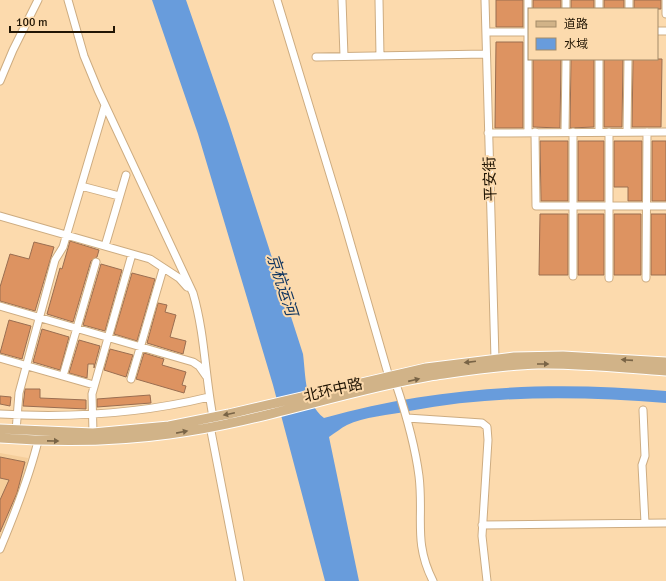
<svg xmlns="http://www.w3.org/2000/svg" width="666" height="581" font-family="Signika,'Noto Sans SC',sans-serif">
  <rect width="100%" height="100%" fill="#fcdaad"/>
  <path fill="#f5ce9b" d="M0,453L28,458L21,487L0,536Z"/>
  <path fill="#689cdc" d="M152,0H186L229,124L303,354C306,377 304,402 324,418C439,386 547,381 666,391V403C580,396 494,395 409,411C390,415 363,417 347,425C341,428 335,433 329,437L359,581H325L273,385L198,134Z"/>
  <path fill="#dd9361" stroke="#9a6e51" d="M496,0H523V27H496Z
    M533,0H561V9H533Z
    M571,0H594V9H571Z
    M604,0H624V9H604Z
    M634,0H661V9H634Z
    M496,42H523V128H495Z
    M533,59H561L560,128L533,127Z
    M571,59H594V127L570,128Z
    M604,59H623L622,127H604Z
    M633,59H662L661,127H632Z
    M540,141H568V201H541Z
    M578,141H604V201H578Z
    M614,141H642V201H628V187H614Z
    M652,141H666V201H652Z
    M540,214H568V275H539Z
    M578,214H604V275H578Z
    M614,214H641V275H614Z
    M651,214H666V275H651Z
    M70,241L99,250L97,257L91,261L73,322L47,314L60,268L62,269Z
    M34,242L54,247L35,311L0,301V287L10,254L29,259Z
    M101,264L122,270L105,331L83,325Z
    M132,273L155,279L137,341L114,334Z
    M158,303L167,305L165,312L176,315L170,337L186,341L183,354L147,343Z
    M9,320L31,326L22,359L0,353Z
    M42,329L69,337L60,370L33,362Z
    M79,340L100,346L94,368V364H88L87,378L69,373Z
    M110,349L133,355L126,377L104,370Z
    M144,353L164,359L162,365L186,372L182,385L186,386L184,393L136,379Z
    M25,389H40V398L86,400V409L23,406Z
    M150,395L151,403L97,407V399Z
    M0,396L11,397L10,406L0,404Z
    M0,457L25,462L17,493L0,532V500L9,480L0,478Z"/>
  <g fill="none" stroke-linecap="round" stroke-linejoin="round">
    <defs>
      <path id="minor" d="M68,0L84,56L98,90L193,293C205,334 205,376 213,417
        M277,0L342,214L389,377
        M342,0L344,56
        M379,0L380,56
        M485,0L495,359
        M599,0V9
        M666,0V14
        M566,9V0
        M629,9V0
        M657,31H666
        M486,32H529
        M316,57L486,54
        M599,59V132
        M0,81L13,50L38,0
        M535,132L536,206H666
        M565,132L566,59
        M627,132L628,59
        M488,133L666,132
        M528,133V0
        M81,186L119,196
        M0,216L150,259L179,278L187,287
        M105,246L126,175
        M573,276V132
        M609,278V132
        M646,278L647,132
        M0,306L193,362L199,366L206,376
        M0,358L94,385
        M63,376L96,262
        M131,379L163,269
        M396,384C406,414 415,445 419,476C424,517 413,542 433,581
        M643,410L645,456L642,465L645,523
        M0,414C71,418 140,414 209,397
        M407,418L482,423L487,427L488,440L482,536L487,581
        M210,426L240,581
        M16,431L19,393L55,260L63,247L105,105
        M93,433L92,394L132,254
        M482,525L666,523
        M0,549C15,513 29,478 38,441"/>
      <path id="major" d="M0,429L93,433L169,426L229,414L426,368L514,357L563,356L666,362
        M0,438C57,442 112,442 169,434C257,423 342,391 430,376C465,371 502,365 538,364C580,363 623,368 666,371"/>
    </defs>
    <use href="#minor" stroke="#cdac81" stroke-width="9"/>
    <use href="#major" stroke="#fff" stroke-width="11"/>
    <use href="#minor" stroke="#fff" stroke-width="7"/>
    <use href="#major" stroke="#d1b388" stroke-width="9"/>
  </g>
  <defs><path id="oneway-solid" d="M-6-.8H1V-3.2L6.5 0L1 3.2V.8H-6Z"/></defs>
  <g fill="#796446">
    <use href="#oneway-solid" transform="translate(627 360) rotate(-176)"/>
    <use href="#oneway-solid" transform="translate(470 362) rotate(173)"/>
    <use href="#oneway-solid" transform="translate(543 364)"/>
    <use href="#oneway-solid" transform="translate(414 380) rotate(-13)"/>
    <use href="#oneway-solid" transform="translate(229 414) rotate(168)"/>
    <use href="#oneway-solid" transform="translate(182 432) rotate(-11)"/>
    <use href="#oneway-solid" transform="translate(53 441) rotate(1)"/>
  </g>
  <g text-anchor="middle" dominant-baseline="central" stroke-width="4" stroke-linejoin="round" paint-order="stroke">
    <g font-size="15" fill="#211504" stroke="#fcdaad">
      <text transform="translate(490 179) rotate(-92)">平安街</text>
      <text transform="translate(333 390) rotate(-13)">北环中路</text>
    </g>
    <g font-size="16" font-style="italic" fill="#133761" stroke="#fcdaad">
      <text transform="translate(282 285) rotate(72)">京杭运河</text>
    </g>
  </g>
  <rect x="528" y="8" width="130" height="52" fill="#fcdaad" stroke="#a48b69"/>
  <rect x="536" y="21" width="20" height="6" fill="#d1b388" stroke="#a48b69"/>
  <text x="564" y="28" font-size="12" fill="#211504">道路</text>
  <rect x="536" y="38" width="20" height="12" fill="#689cdc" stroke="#a48b69"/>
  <text x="564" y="48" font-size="12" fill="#211504">水域</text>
  <path d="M10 26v6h104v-6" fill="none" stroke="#211504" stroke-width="2"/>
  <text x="16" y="26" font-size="12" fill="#211504" stroke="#fcdaad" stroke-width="3" paint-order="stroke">100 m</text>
</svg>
